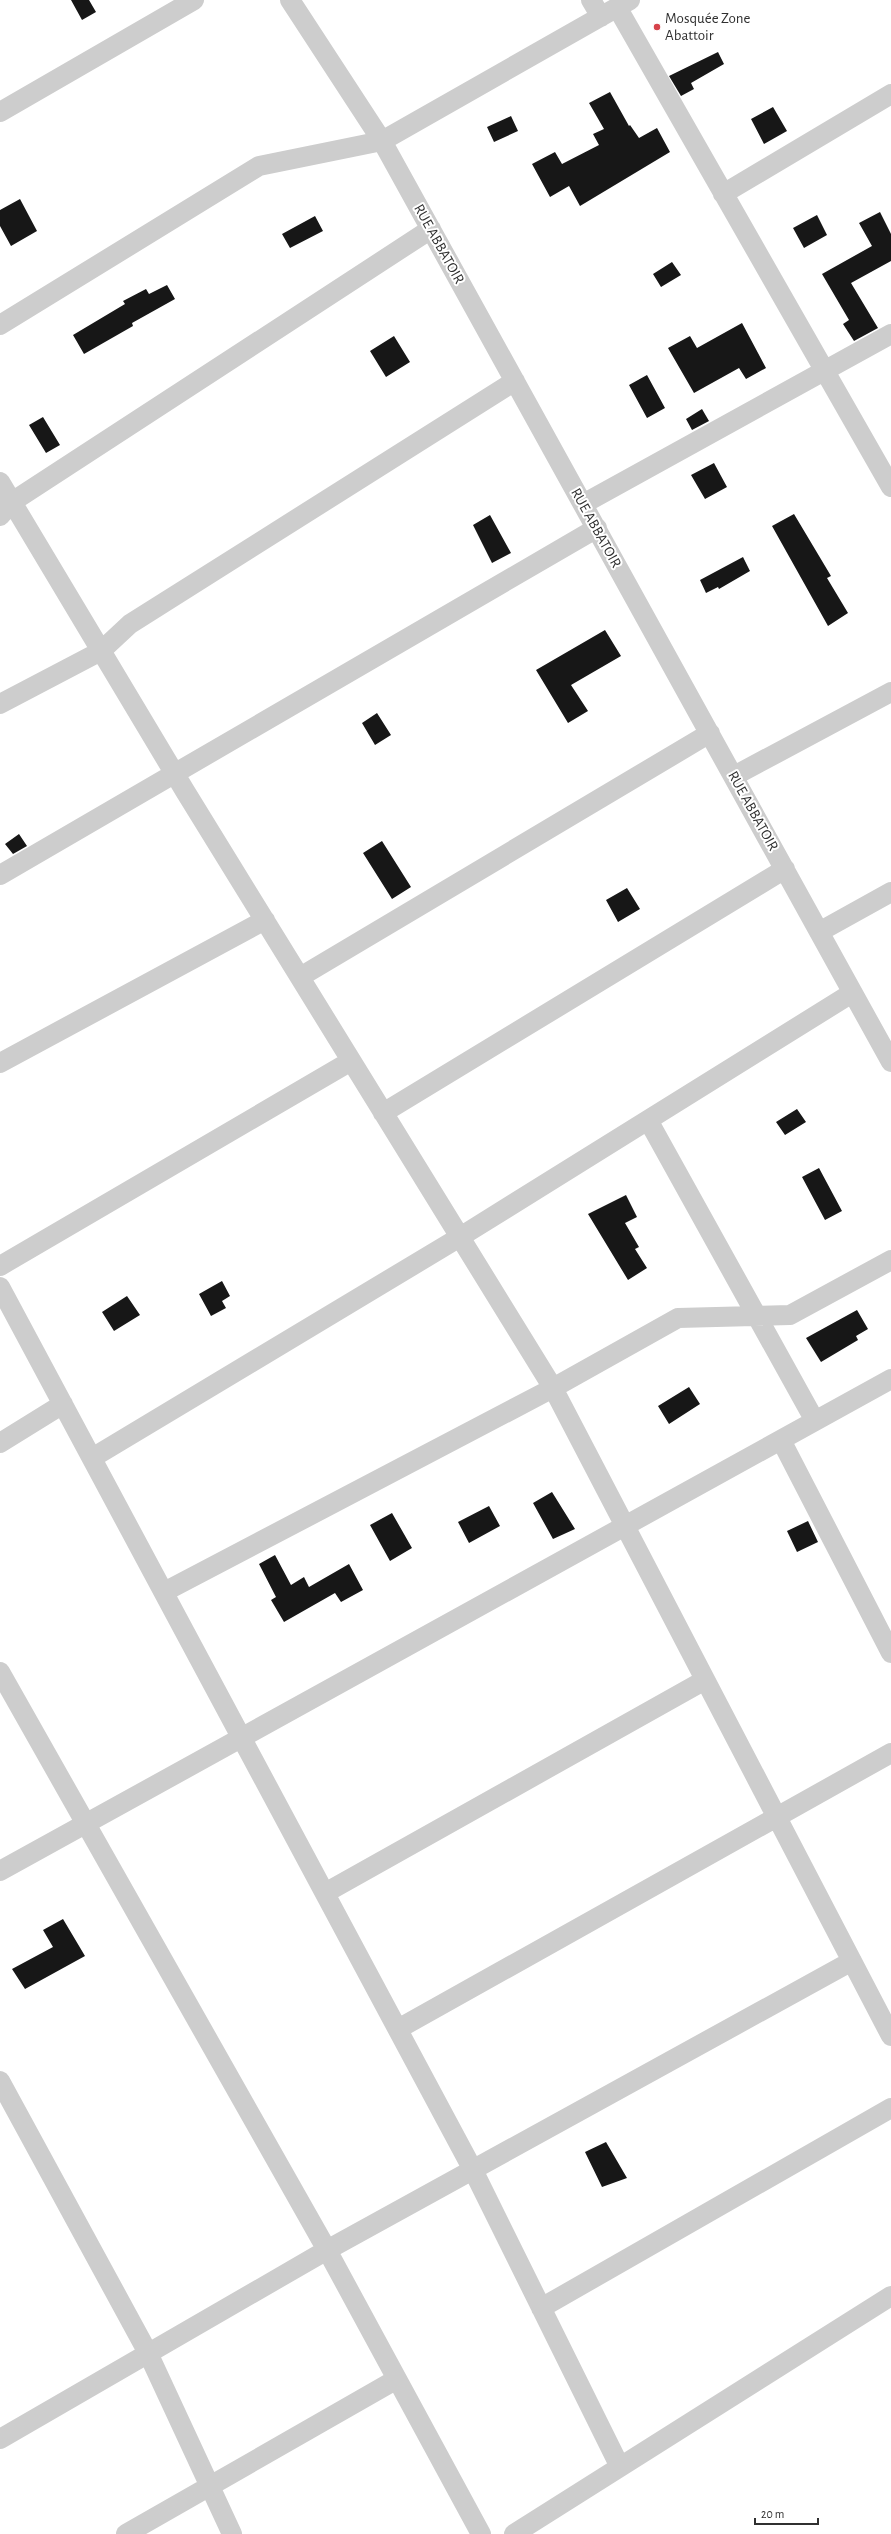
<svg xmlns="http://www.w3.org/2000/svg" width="891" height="2534" font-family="'Alegreya Sans',sans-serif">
  <rect width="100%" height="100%" fill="#fff"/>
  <path fill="#171717" d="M71,0H89L96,12L82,20Z
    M718,52L724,64L691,83L694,89L681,96L669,76Z
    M610,92L629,126L630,125L639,138L657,128L670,152L580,206L569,186L550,197L532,164L555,152L562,164L599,145L593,134L604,129L589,103Z
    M773,107L787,131L764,144L751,119Z
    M511,116L518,131L494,142L487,127Z
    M20,199L37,231L11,246L0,226V210Z
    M880,212L891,234V261L851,283L878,328L854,341L843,324L849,320L822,274L872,246L859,223Z
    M817,215L827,235L804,248L793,228Z
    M315,216L323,231L290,248L282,234Z
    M672,262L681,275L661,287L653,274Z
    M167,285L175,299L132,323L133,326L84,354L73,335L125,304L123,301L146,289L149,294Z
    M742,323L766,368L746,379L739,368L694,393L668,348L690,336L697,348Z
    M394,336L410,362L386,377L370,351Z
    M647,375L665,408L647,418L629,385Z
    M702,409L709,421L692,430L686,419Z
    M43,417L60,445L46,453L29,425Z
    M714,463L727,487L705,499L691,475Z
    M794,514L831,576L827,578L848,613L828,626L772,526Z
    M490,515L511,553L492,563L473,525Z
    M743,557L750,571L719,589L718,587L706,593L700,580Z
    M605,630L621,656L571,685L588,711L568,723L536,670Z
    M377,713L391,735L375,745L362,723Z
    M19,834L27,846L13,854L5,844Z
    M382,841L411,887L392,899L363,853Z
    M627,888L640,909L618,922L606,900Z
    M797,1109L806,1122L785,1135L776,1122Z
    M819,1168L842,1211L825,1220L802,1177Z
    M626,1195L637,1217L625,1223L639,1247L635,1249L647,1268L628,1280L588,1214Z
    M222,1281L230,1296L222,1301L226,1308L211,1316L199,1294Z
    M127,1296L140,1315L114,1331L102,1312Z
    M857,1310L868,1329L856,1336L858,1340L821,1362L806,1338Z
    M689,1387L700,1404L669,1424L658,1406Z
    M552,1492L575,1529L553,1539L533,1503Z
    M489,1506L500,1526L469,1543L458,1522Z
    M392,1513L412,1548L390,1561L370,1525Z
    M808,1521L818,1542L797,1552L787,1531Z
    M275,1555L291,1585L304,1577L309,1587L349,1564L363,1590L341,1602L335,1593L284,1622L271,1600L276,1597L259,1564Z
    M63,1919L85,1956L25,1989L12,1969L53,1947L43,1930Z
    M606,2142L627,2178L602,2187L585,2152Z"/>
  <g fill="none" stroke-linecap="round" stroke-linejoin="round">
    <path stroke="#cdcdcd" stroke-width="20" d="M290,0L382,141L891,1062
      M591,0L601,17
      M617,7L891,487
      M0,112L194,0
      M723,194L891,94
      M0,325L259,166L382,141L630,0
      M0,482L185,791L553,1388L891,2036
      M583,504L891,334
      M0,516L12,502L431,229
      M0,704L101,651L130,624L515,381
      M734,776L891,692
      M0,875L597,528
      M819,932L891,892
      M300,977L710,733
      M0,1063L265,920
      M383,1113L785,869
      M648,1120L815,1421
      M0,1266L351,1061
      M0,1287L473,2170L620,2467
      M781,1440L891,1653
      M0,1443L63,1404
      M92,1458L460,1237L852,993
      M164,1592L553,1388L678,1318L790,1315L891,1260
      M0,1672L327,2250L481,2534
      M0,1871L891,1379
      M325,1893L705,1680
      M398,2029L891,1753
      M0,2081L148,2353L232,2534
      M541,2308L891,2108
      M0,2439L327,2250L852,1961
      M126,2534L397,2379
      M514,2534L891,2296"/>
  </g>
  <circle fill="#d6434b" stroke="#fff" stroke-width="1.5" cx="657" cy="27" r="4"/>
  <g text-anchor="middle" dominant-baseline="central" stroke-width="4" stroke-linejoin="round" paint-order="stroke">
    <g font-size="15" fill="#303030" stroke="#fff" text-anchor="start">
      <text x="665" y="18">Mosquée Zone<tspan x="665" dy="17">Abattoir</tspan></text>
    </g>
    <g font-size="15" fill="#303030" stroke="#fff">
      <text transform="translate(439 244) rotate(61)">RUE ABBATOIR</text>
      <text transform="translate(596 528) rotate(61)">RUE ABBATOIR</text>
      <text transform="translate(753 811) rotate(61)">RUE ABBATOIR</text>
    </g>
  </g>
  <path d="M755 2518v6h63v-6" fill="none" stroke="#303030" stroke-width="2"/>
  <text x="761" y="2518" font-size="12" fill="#303030" stroke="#ffffff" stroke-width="3" paint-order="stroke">20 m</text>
</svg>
